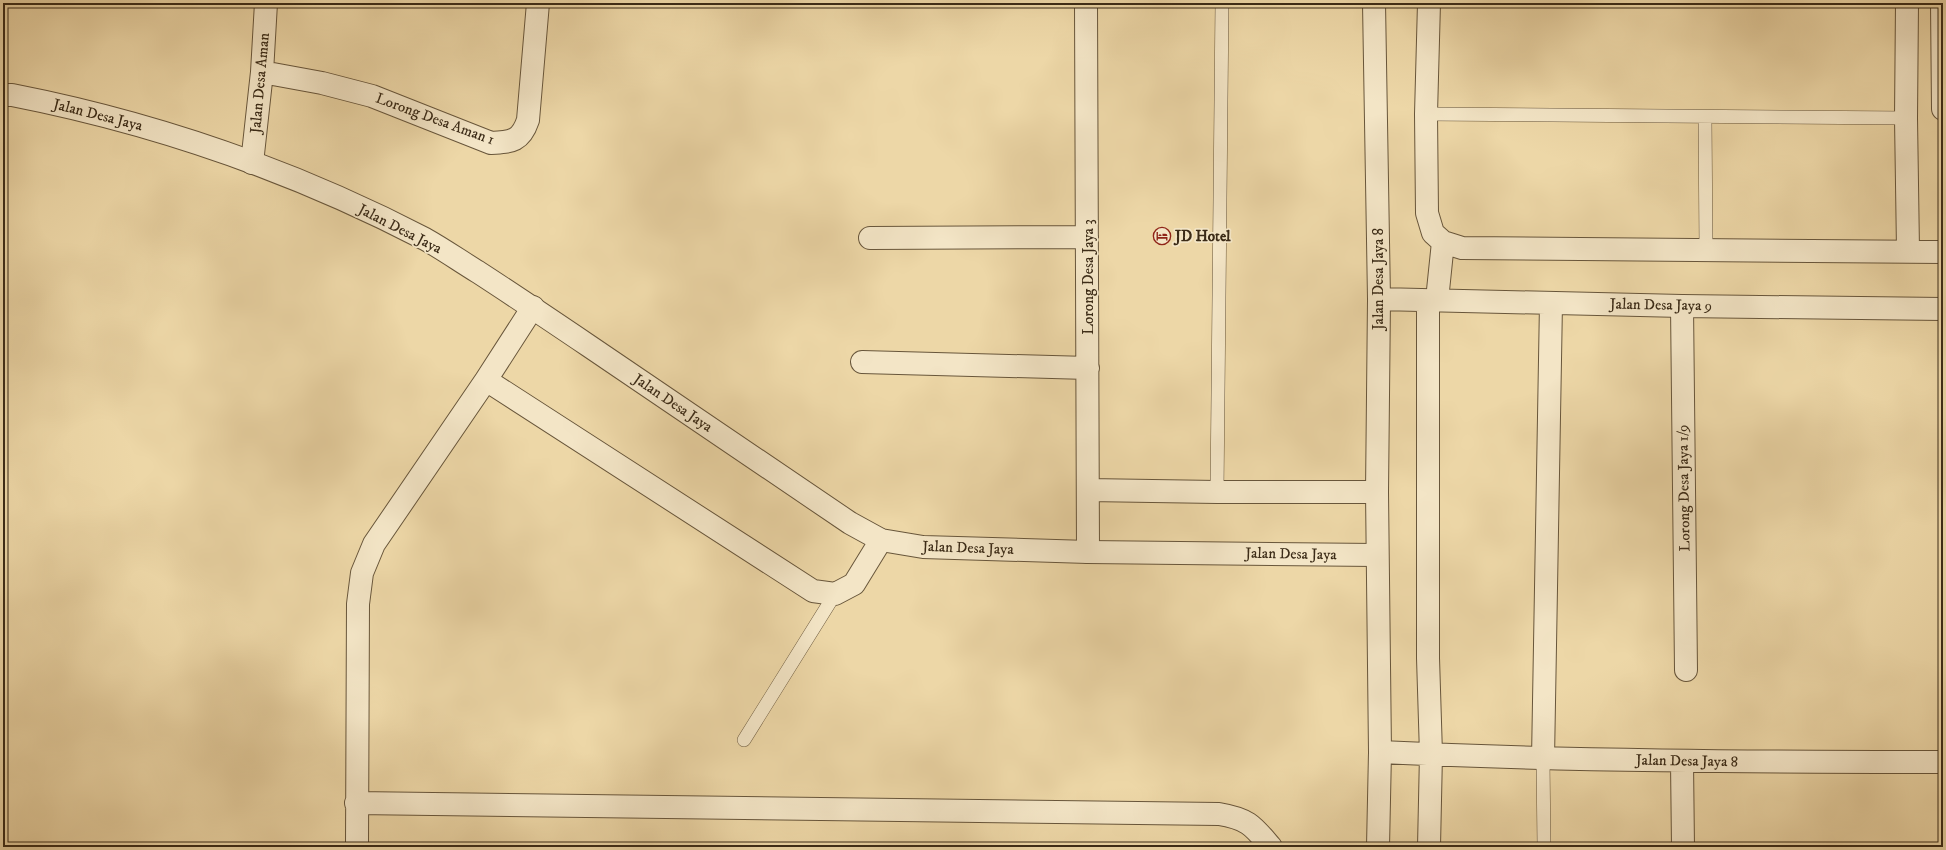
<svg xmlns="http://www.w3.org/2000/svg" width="1946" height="850" font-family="'IM FELL DW Pica',serif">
  <rect width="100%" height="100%" fill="#edd7a7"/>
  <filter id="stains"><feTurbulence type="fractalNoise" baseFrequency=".005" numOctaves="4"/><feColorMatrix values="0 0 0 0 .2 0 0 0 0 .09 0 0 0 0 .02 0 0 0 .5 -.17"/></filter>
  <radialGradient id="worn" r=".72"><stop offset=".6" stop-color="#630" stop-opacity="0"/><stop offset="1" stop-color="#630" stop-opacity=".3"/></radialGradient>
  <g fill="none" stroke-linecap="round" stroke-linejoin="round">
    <defs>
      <path id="service" d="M1426,114L1906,118
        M1705,117L1706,250
        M1217,492L1222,3
        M744,740L835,594
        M1543,759L1544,847"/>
      <path id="minor" d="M1086,3L1088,552
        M1374,3L1379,299L1377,492L1380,752L1378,847
        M1429,3L1426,114L1427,213L1433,233L1443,242L1462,248L1943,252
        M1907,3L1906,118L1908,250
        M1942,3L1943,109
        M262,72L322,83L372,96L491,143C512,142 521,141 528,120L538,3
        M252,163L262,72L266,3
        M870,238L1087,237
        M1379,299L1682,306L1943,309
        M1428,300V658L1431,754L1429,847
        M1437,300L1443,242
        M1682,306L1686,670
        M862,362L1088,368
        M486,380L813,591L835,594L854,584L881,540
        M1088,490L1217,492H1377
        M1380,752C1568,761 1755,762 1943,762
        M1543,759L1551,303
        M1682,762L1683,847
        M356,803L1219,814C1249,819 1253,826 1271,847
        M357,847L358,604L362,573L374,544L486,380L533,307"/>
      <path id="tertiary" d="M3,95H12C155,123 296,172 425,239C443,249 460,261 478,272C515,296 552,321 589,346C676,405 763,464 850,523L881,540L923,547L1088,552L1377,555"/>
    </defs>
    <use href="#service" stroke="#68563b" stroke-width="14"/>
    <use href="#minor" stroke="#68563b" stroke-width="24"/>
    <use href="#tertiary" stroke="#68563b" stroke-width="24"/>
    <use href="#service" stroke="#f3e5c6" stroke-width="13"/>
    <use href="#minor" stroke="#f3e5c6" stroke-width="22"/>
    <use href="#tertiary" stroke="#f3e5c6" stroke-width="22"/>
  </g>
  <defs>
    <symbol id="hotel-ring" viewBox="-11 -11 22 22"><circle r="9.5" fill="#f3e5c6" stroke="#8f2418" stroke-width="1.5"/><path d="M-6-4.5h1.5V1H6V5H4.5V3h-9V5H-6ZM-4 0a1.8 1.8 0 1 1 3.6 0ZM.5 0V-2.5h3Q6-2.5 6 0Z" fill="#8f2418"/></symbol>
  </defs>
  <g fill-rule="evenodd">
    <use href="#hotel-ring" x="1152" y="226" width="20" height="20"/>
  </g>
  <g text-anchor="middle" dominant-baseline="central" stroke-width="3.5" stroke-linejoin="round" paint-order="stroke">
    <g font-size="15" fill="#3b2b17" stroke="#f3e5c6">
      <text transform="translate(260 83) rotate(-85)">Jalan Desa Aman</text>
      <text transform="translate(98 115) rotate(14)">Jalan Desa Jaya</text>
      <text transform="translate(435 119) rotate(20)">Lorong Desa Aman 1</text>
      <text transform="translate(400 229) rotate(27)">Jalan Desa Jaya</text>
      <text transform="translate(1088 277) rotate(-90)">Lorong Desa Jaya 3</text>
      <text transform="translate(1378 279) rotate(-90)">Jalan Desa Jaya 8</text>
      <text transform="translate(1661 305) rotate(1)">Jalan Desa Jaya 9</text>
      <text transform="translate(673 403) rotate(34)">Jalan Desa Jaya</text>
      <text transform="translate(1684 488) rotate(-91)">Lorong Desa Jaya 1/9</text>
      <text transform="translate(968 548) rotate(2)">Jalan Desa Jaya</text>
      <text transform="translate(1291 554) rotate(1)">Jalan Desa Jaya</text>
      <text transform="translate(1687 761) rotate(1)">Jalan Desa Jaya 8</text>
    </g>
    <g font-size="15" font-weight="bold" fill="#3b2b17" stroke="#f3e5c6" text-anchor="start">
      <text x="1175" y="236">JD Hotel</text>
    </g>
  </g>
  <rect width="1946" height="850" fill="none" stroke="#edd7a7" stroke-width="16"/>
  <rect x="4" y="4" width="1938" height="842" fill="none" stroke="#3b2b17" stroke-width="2"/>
  <rect x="8" y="8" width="1930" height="834" fill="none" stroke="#3b2b17"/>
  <rect width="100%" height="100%" filter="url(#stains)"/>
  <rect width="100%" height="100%" fill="url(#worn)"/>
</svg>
